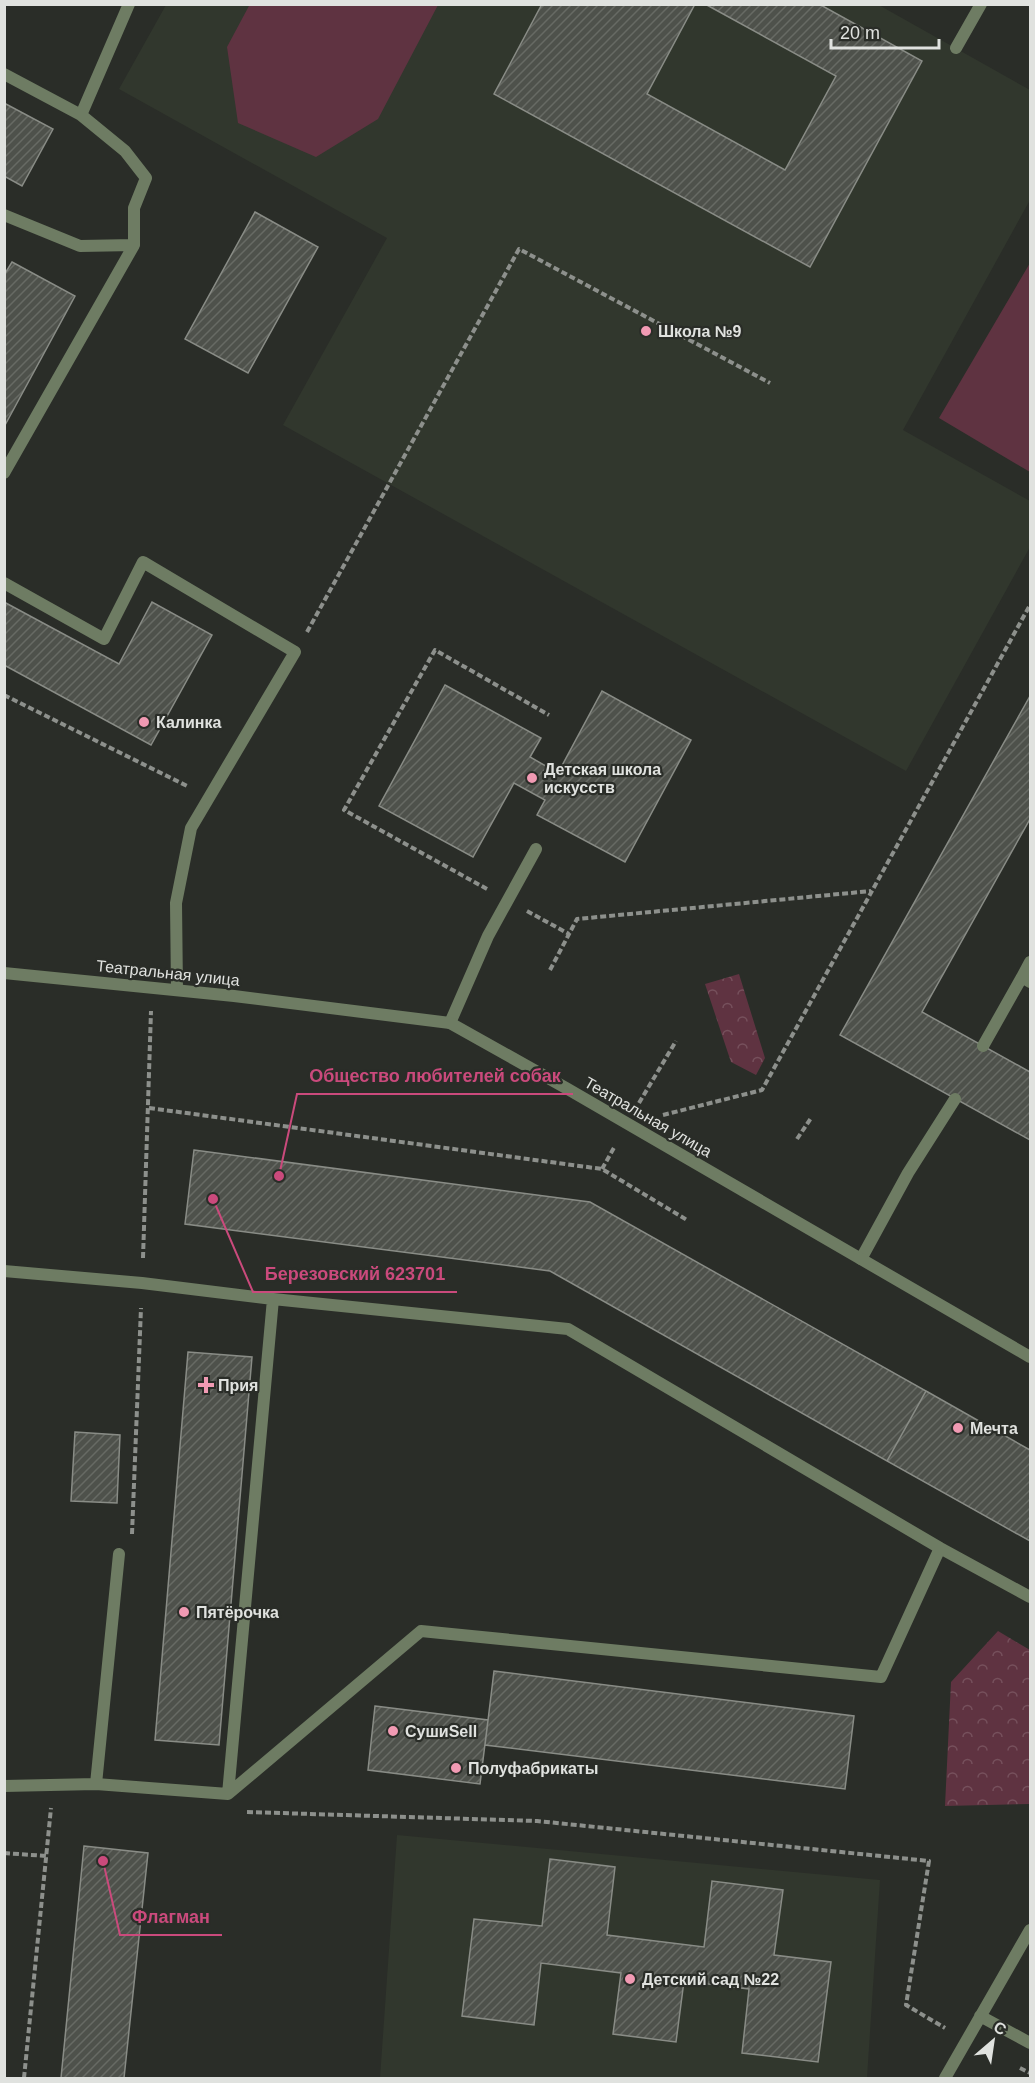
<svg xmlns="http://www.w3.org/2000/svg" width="1035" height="2083" font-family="Arial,sans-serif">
  <defs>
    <pattern id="park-crowns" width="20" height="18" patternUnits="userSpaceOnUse" patternTransform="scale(1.5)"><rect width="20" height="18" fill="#5f3341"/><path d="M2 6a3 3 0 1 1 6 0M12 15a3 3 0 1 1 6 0" fill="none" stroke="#76505c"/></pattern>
    <pattern id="building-hatch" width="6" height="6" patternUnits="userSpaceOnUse" patternTransform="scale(1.5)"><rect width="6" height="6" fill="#4e514b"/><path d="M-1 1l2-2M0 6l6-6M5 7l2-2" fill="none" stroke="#676a64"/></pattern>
  </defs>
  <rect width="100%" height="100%" fill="#2a2d28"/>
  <path fill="#31372d" d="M877,4L1030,90V200L903,430L1030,501V547L906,771L283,425L387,238L119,89L166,5Z
    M397,1835L880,1880L867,2078H380Z"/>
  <path fill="url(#park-crowns)" d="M739,974L765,1058L756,1075L731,1062L705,984Z
    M998,1631L1030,1650V1804L945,1806L951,1682Z"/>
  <path fill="#5f3341" d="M250,4H438V5L378,119L316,157L238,123L227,47Z
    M1030,263V472L939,418Z"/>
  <path fill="url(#building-hatch)" stroke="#898c86" stroke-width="1.5" d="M542,4H695L647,94L785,170L836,76L705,4H819L922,61L810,267L494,94Z
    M4,103L53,129L22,186L4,176Z
    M255,212L318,247L248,373L185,339Z
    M12,262L75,296L4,427V275Z
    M4,602L119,664L152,602L212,635L151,745L4,665Z
    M445,685L541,738L530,757L558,773L602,691L691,740L625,862L537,815L545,800L514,783L473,857L379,806Z
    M1030,696V819L922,1012L1030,1072V1140L840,1035Z
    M194,1150L590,1202L926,1391L887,1461L550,1271L185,1224Z
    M188,1352L252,1357L219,1745L155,1740Z
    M926,1391L1030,1450V1541L887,1461Z
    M75,1432L120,1435L117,1503L71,1501Z
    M494,1671L854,1716L845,1789L485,1745Z
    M375,1706L488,1720L480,1784L368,1770Z
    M84,1846L148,1853L124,2078H61Z
    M550,1859L615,1867L607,1935L704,1947L712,1881L783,1890L774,1955L831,1962L818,2062L742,2053L749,1989L684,1981L676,2042L613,2034L621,1973L541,1963L534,2025L462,2016L474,1919L542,1926Z"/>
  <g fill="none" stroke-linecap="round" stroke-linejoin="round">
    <path stroke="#8d908c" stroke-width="4" stroke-dasharray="6 3" stroke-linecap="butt" d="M307,632L519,249L770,383
      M4,695L187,786
      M487,889L344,810L435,650L549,715
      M527,911L569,934
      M550,970L577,919L871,891
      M639,1103L676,1041
      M149,1108L602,1169L687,1220
      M663,1115L762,1090L1030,605
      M797,1139L811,1118
      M602,1169L615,1146
      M143,1258L151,1011
      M132,1534L141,1308
      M247,1812L537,1821L929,1861L906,2005L945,2028
      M4,1853L46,1856
      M1020,2068L1030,2073
      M24,2078L51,1808"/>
    <path stroke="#6e7c63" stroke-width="12" d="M956,48L981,4
      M4,74L81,115L125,151L146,178L134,208V245L80,246L4,215
      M81,115L129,4
      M4,473L134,245
      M4,583L104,639L143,562L295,652L191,828L176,903L177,990
      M1030,962L1022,977L1030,982
      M450,1023L488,936L536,849
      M983,1046L1022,977
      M861,1259L908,1173L955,1099
      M4,1271L142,1283L273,1299L568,1329L940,1548L1030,1597
      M96,1784L228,1794L273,1299
      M4,1786L96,1784L119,1554
      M228,1794L421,1631L881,1677L940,1548
      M980,2016L1030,2043
      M945,2078L1030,1930"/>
    <path stroke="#6e7c63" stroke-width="12" d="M4,973L234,996L450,1023L566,1088L1030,1357"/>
  </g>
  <g fill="#f19ab3" stroke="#2a2d28" stroke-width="2">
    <circle cx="646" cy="331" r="6"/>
    <circle cx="144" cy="722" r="6"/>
    <circle cx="532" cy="778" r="6"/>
    <path d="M203 1376h6v6h6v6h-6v6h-6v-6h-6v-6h6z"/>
    <circle cx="958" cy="1428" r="6"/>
    <circle cx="184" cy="1612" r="6"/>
    <circle cx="393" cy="1731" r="6"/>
    <circle cx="456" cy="1768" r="6"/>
    <circle cx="630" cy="1979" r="6"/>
  </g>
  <g text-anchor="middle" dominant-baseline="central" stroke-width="4.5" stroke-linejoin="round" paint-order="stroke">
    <g font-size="16" font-weight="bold" fill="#e0e2df" stroke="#2a2d28" text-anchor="start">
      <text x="658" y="331">Школа №9</text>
      <text x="156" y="722">Калинка</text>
      <text x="544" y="769">Детская школа<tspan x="544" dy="18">искусств</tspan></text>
      <text x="218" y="1385">Прия</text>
      <text x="970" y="1428">Мечта</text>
      <text x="196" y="1612">Пятёрочка</text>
      <text x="405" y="1731">СушиSell</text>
      <text x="468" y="1768">Полуфабрикаты</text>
      <text x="642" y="1979">Детский сад №22</text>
    </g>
    <g font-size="16" fill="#e0e2df" stroke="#2a2d28">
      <text transform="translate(168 973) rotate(6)">Театральная улица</text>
      <text transform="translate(648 1117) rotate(30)">Театральная улица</text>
    </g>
  </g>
  <path fill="none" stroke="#ca4a7c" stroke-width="2" d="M279 1176L297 1094H573M213 1199L253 1292H457M103 1861L120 1935H222"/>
  <g fill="#ca4a7c" stroke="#2a2d28" stroke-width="2">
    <circle cx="279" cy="1176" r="6"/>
    <circle cx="213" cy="1199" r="6"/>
    <circle cx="103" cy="1861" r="6"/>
  </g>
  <g font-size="18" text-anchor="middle" font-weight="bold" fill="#ca4a7c" stroke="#2a2d28" stroke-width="4.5" stroke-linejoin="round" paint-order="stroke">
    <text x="435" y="1082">Общество любителей собак</text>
    <text x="355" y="1280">Березовский 623701</text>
    <text x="171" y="1923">Флагман</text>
  </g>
  <rect width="1035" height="2083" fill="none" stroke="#e0e2df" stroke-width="12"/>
  <g transform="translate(993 2041) rotate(29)" stroke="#2a2d28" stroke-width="4.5" paint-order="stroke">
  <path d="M0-4.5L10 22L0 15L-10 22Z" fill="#e0e2df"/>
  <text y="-9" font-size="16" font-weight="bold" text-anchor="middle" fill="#e0e2df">С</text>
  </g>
  <path d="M831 39v9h108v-9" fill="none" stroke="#e0e2df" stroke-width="3"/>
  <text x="840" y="39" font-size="18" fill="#e0e2df" stroke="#2a2d28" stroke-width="4.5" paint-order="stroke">20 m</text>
</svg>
